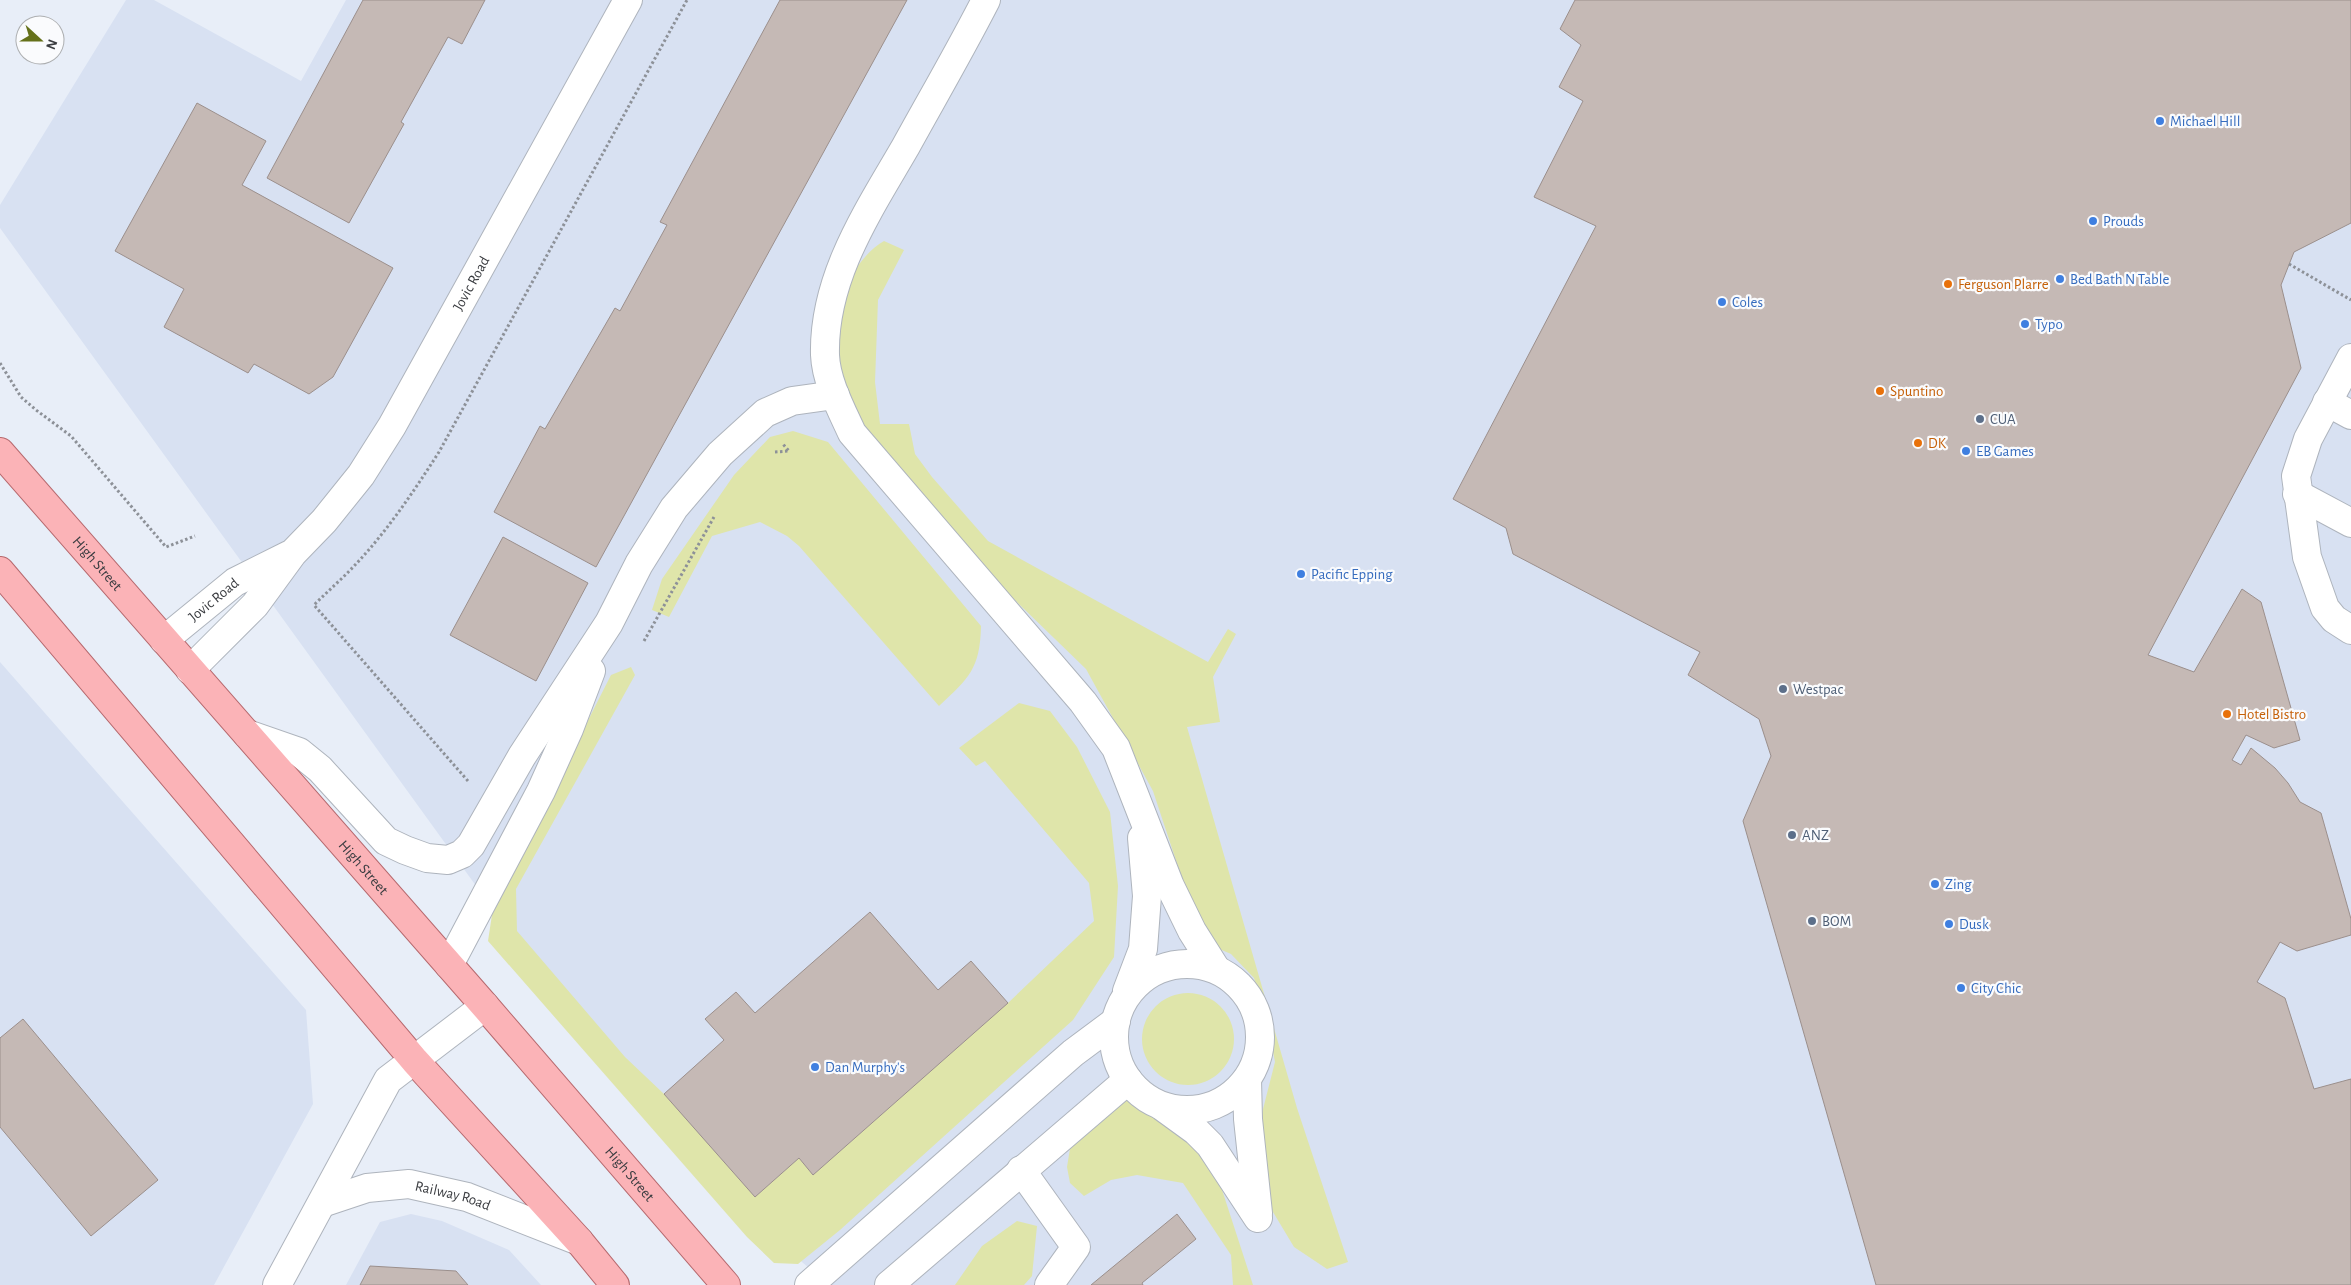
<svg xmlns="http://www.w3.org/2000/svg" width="2351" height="1285" font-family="'Alegreya Sans',sans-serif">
  <rect width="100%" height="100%" fill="#e8eef8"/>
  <path fill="#d8e1f2" d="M126,0H154L301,81L346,0H2351V1285H829L782,1245L500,919L0,228V205Z
    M0,662L306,1010L313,1104L214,1285H0Z
    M411,1214L442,1221L509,1250L541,1285H346L380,1222Z"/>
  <path fill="#dfe5aa" d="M884,241L904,250L878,300L875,382L880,424H909L915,454L932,477L988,541L1208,662L1228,629L1236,634L1213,677L1220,722L1187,727L1297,1108L1348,1262L1327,1269L1294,1247L1267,1202L1260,1121L1275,1062L1267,1020L1254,978L1231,954L1203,942L1153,791L1086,669L893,482L852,433L828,313C842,291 860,254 884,241Z
    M793,431L828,442L981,626C980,669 969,678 939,706L799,546L787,536L760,522L712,536L669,617L652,610L662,579L734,475L770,437Z
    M631,667L635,675L516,889L517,931L625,1057L664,1094L755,1197L799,1158L813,1175L1008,1003L1094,921L1089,883L985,761L976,766L959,748L1019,703L1050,711L1077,747L1110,812L1118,886L1114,957L1073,1020L840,1230L798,1264L774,1263L747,1237L488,941L493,908L611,675Z
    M1142 1039a46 46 0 1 1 92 0a46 46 0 1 1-92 0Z
    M1145,1097L1161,1106L1211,1156L1253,1285H1233L1231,1255L1183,1183L1137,1175L1111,1180L1084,1196L1070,1183L1067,1167L1073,1130L1107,1102Z
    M1017,1221L1037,1226L1032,1276L1024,1285H955L982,1246Z"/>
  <path fill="#c5b9b5" stroke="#9b8f8c" d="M363,0H485L462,44L448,37L401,122L404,124L349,223L267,178Z
    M780,0H907L596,567L494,512L540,426L545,429L615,308L620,311L667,225L660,222Z
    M1575,0H2351V223L2294,252L2281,285L2301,368L2148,655L2194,672L2242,589L2261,602L2300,740L2274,748L2246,735L2232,760L2241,765L2251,748L2275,768L2288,783L2300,802L2321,813L2351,919V935L2297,951L2280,942L2257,982L2285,998L2314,1089L2351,1079V1285H1876L1743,821L1771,756L1759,719L1688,675L1700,652L1513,554L1506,528L1453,499L1596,226L1534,197L1583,101L1559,87L1581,45L1560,29Z
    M197,103L266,141L242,185L393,268L333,377L309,394L254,364L248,373L164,327L184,289L115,251Z
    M503,537L588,583L536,681L450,635Z
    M870,912L938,990L971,961L1008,1003L813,1175L799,1158L755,1197L664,1094L724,1040L705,1019L736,992L755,1013Z
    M23,1019L158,1180L91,1236L0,1127V1038Z
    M1177,1214L1196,1239L1142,1283L1143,1285H1091Z
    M370,1266L456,1271L468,1285H360Z"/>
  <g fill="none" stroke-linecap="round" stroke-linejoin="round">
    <defs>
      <g id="minor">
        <path d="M986,0C961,49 933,97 906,146C869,210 823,277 825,355C826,381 841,409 852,433L1083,702L1116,748L1170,886L1192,931L1216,969"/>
        <path d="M2351,358L2308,439L2296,476L2307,557L2325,608L2334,619L2351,630"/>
        <path d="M2327,402L2351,415"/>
        <path d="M2297,494L2351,523"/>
        <path id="s1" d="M164,640L235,582L289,555"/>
        <path id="s2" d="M190,670L255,605L293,553L324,521L361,475L392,426L628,0"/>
        <path d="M247,734L299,752L320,769L386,841L405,850L427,858L448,860L462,854L471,845L522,756L609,623L639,564L674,508L720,454L765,413L792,401L835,395"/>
        <circle cx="1187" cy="1037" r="73"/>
        <path d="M449,965L541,791L569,729L591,671"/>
        <path d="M1127,991L1143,949L1147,896L1142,838"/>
        <path d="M1247,1080L1248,1119L1258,1213"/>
        <path d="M1163,1107L1196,1131L1210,1145L1258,1218"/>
        <path d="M1021,1170L1076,1247L1049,1285"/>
        <path id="s3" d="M322,1203L367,1188L409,1184L467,1197L579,1241"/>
        <path d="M277,1285L388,1080L485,1006"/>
        <path d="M809,1285L1073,1053L1116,1021"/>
        <path d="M889,1285L1128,1080"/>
      </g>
      <g id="major">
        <path id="s4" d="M0,452L485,1006L726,1285"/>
        <path d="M0,571L415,1061L579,1241L615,1285"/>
      </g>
    </defs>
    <use href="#minor" stroke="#aeb4bd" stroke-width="30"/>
    <use href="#major" stroke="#b6696e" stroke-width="30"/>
    <path stroke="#8d9198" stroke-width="3" stroke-dasharray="2.5 2.5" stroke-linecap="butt" d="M2289,264L2351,300
      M0,363L21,397L36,410L71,436L166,547L195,536
      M775,452L789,451L782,443
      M644,641L714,517
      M468,781L314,605C328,591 343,578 356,564C388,530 414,491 439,452L687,0"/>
    <use href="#minor" stroke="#fff" stroke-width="28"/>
    <use href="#major" stroke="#fbb3b7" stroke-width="28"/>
  </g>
  <g fill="#3f7fe0" stroke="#fafbfd" stroke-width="2">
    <circle cx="2160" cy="121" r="5"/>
    <circle cx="2093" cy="221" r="5"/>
    <circle cx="2060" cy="279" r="5"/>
    <circle cx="1722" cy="302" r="5"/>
    <circle cx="2025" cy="324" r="5"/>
    <circle cx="1966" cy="451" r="5"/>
    <circle cx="1301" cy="574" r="5"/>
    <circle cx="1935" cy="884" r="5"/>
    <circle cx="1949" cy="924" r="5"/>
    <circle cx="1961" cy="988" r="5"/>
    <circle cx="815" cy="1067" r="5"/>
  </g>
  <g fill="#e8710a" stroke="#fafbfd" stroke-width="2">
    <circle cx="1948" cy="284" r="5"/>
    <circle cx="1880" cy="391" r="5"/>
    <circle cx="1918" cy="443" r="5"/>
    <circle cx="2227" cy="714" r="5"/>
  </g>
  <g fill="#5c6f8a" stroke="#fafbfd" stroke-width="2">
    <circle cx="1980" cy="419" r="5"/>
    <circle cx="1783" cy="689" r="5"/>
    <circle cx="1792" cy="835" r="5"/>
    <circle cx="1812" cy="921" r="5"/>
  </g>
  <g text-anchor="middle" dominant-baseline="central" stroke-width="4.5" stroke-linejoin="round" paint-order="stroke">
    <g font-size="15" fill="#366cbe" stroke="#fafbfd" text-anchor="start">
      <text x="2170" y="121">Michael Hill</text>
      <text x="2103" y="221">Prouds</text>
      <text x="2070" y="279">Bed Bath N Table</text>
      <text x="1732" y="302">Coles</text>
      <text x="2035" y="324">Typo</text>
      <text x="1976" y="451">EB Games</text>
      <text x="1311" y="574">Pacific Epping</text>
      <text x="1945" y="884">Zing</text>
      <text x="1959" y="924">Dusk</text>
      <text x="1971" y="988">City Chic</text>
      <text x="825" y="1067">Dan Murphy's</text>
    </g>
    <g font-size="15" fill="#3a3c40" stroke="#fafbfd">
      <text stroke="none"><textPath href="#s2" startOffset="481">Jovic Road</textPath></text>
      <text stroke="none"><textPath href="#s4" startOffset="148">High Street</textPath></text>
      <text stroke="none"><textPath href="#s1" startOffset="64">Jovic Road</textPath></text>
      <text stroke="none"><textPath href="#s4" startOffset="552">High Street</textPath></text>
      <text stroke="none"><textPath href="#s4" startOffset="958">High Street</textPath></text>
      <text stroke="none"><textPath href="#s3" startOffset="135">Railway Road</textPath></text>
    </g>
    <g font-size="15" fill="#c56008" stroke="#fafbfd" text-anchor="start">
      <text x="1958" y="284">Ferguson Plarre</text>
      <text x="1890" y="391">Spuntino</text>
      <text x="1928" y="443">DK</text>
      <text x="2237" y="714">Hotel Bistro</text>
    </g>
    <g font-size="15" fill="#4e5e75" stroke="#fafbfd" text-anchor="start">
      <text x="1990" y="419">CUA</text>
      <text x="1793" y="689">Westpac</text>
      <text x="1802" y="835">ANZ</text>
      <text x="1822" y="921">BOM</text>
    </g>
  </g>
  <g transform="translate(40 40) rotate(111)"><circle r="24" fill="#fafbfd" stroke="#adafb1"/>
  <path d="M0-4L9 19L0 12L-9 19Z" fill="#65711a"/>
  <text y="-8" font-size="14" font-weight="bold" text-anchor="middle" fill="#3a3c40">N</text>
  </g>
</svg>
